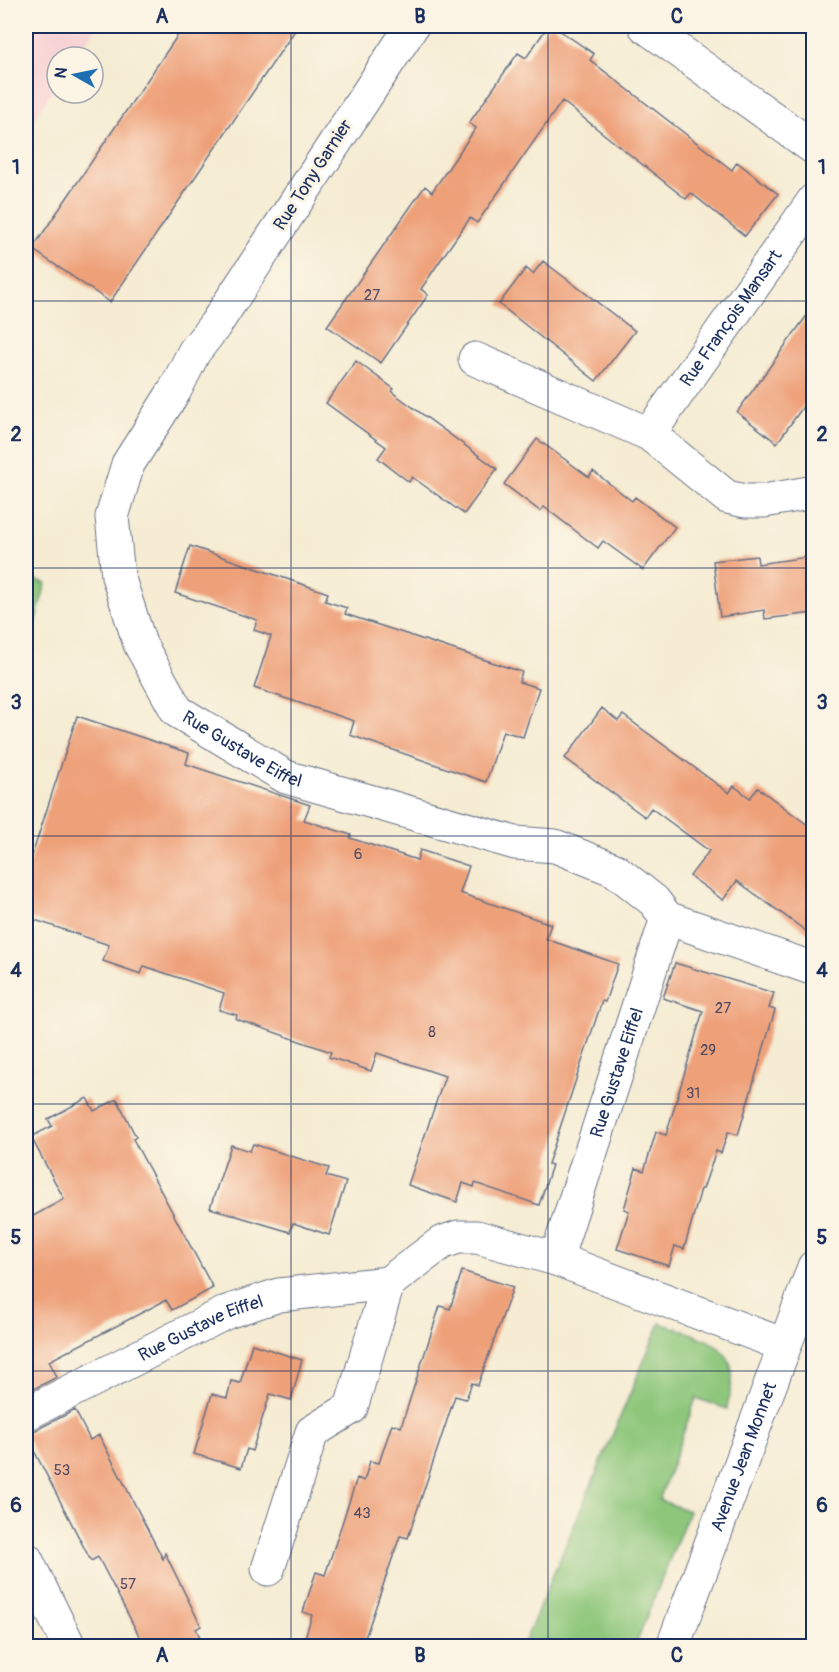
<svg xmlns="http://www.w3.org/2000/svg" width="839" height="1672" font-family="Pangolin,sans-serif">
  <rect width="100%" height="100%" fill="#fcf5e5"/>
  <filter id="ink" filterUnits="userSpaceOnUse"><feTurbulence type="fractalNoise" baseFrequency=".0167" numOctaves="2"/><feDisplacementMap in="SourceGraphic" scale="12" xChannelSelector="R" yChannelSelector="G"/><feConvolveMatrix kernelMatrix="1 2 1 2 8 2 1 2 1" color-interpolation-filters="sRGB"/></filter>
  <filter id="wash" filterUnits="userSpaceOnUse"><feTurbulence type="fractalNoise" baseFrequency=".008" numOctaves="4" result="noise"/><feDisplacementMap in="SourceGraphic" scale="24" xChannelSelector="R" yChannelSelector="G"/><feGaussianBlur stdDeviation="1.35" result="paint"/><feColorMatrix in="noise" values="0 0 0 0 0 0 0 0 0 0 0 0 0 0 0 0 0 1.4 0 .05"/><feComposite in="paint" operator="in"/></filter>
  <g filter="url(#wash)">
    <rect width="100%" height="100%" fill="#f5ecd3"/>
    <path fill="#f7cfd3" d="M26,26H97L75,57H57V84L26,131Z"/>
    <path fill="#8ec77b" stroke="#547b6c" stroke-width="1.5" d="M26,577L46,583L26,655Z
      M660,1323C687,1333 734,1341 732,1377C732,1388 728,1399 727,1409L696,1398L659,1500L689,1511L635,1646H523Z"/>
    <g id="blocks">
      <path fill="#eea079" d="M184,26H298L110,302L32,249Z
        M548,26H553L594,54L590,60L732,170L737,162L778,194L745,236L691,193L686,199L562,101L477,223L470,218L444,255L421,289L428,295L381,363L327,326L425,186L432,192L476,128L469,123L518,53L526,58Z
        M543,261L635,331L596,381L499,304L526,268L533,274Z
        M813,307V393L777,443L737,412Z
        M356,361L394,389L392,392L497,469L464,514L412,477L409,482L378,458L386,447L326,403Z
        M537,439L589,477L593,471L632,501L635,497L675,527L643,570L603,541L598,548L544,507L540,511L504,484Z
        M190,546L328,593L325,601L347,608L345,614L522,672L519,682L539,688L523,737L503,731L486,782L350,735L354,721L254,688L271,636L254,630L257,620L175,593Z
        M757,556L758,564L807,557L813,613L765,619L764,610L720,617L713,561Z
        M602,708L618,721L623,715L729,793L734,786L750,798L758,788L813,829V936L737,881L723,900L690,876L709,851L651,808L645,817L565,758Z
        M77,716L189,753L186,764L310,805L304,820L351,835L350,838L417,860L420,850L469,866L460,893L551,924L546,939L618,964L605,1002L602,1001L548,1164L552,1165L539,1205L475,1183L474,1187L463,1183L457,1202L408,1185L445,1076L377,1053L371,1071L329,1057L331,1052L236,1019L237,1015L219,1010L224,993L144,966L141,974L103,961L109,945L26,917V874Z
        M675,963L774,993L769,1008L775,1010L738,1135L728,1132L721,1153L716,1151L703,1189H701L684,1249L675,1246L669,1266L617,1249L629,1211L624,1209L636,1168L644,1171L656,1132L666,1135L703,1011L663,998Z
        M87,1098L94,1111L117,1099L136,1137L133,1139L213,1288L172,1310L166,1300L49,1361L57,1377L26,1393V1220L64,1199L31,1137L52,1126L48,1119Z
        M253,1144L329,1168L326,1176L346,1182L329,1235L293,1223L290,1232L210,1208L231,1145L250,1151Z
        M462,1271L513,1287L478,1385L472,1383L466,1399L455,1396L408,1538L400,1536L362,1647H302L312,1615L303,1612L316,1572L325,1575L357,1478L364,1481L370,1461L379,1463L392,1424L401,1427L440,1306L450,1309Z
        M252,1344L302,1360L291,1400L270,1394L252,1451L247,1449L241,1468L194,1454L212,1394L227,1398L231,1381L240,1383Z
        M75,1410L90,1440L99,1435L163,1559L165,1553L201,1626L196,1629L205,1647H145L98,1557L91,1561L26,1435Z"/>
    </g>
  </g>
  <g filter="url(#ink)">
    <use href="#blocks" fill-opacity="0" stroke="#677187" stroke-width="1.5"/>
    <g fill="none" stroke-linecap="round" stroke-linejoin="round">
      <defs>
        <g id="street">
          <path id="s1" d="M412,26L215,325L194,352L175,390L128,464L112,517L118,576L140,644L177,711L286,777L515,843L555,846L615,870L654,901L667,918L814,969"/>
          <path d="M645,26L814,148"/>
          <path d="M475,359L649,434L727,497L745,501H764L814,492"/>
          <path id="s2" d="M649,434L814,200"/>
          <path id="s3" d="M556,1259L667,918"/>
          <path id="s4" d="M26,1414L227,1312L279,1295L388,1283L441,1243L458,1237H477L556,1259L784,1345"/>
          <path d="M26,1559L69,1646"/>
          <path d="M268,1569L312,1432L351,1408L388,1283"/>
          <path id="s5" d="M673,1646L814,1267"/>
        </g>
      </defs>
      <use href="#street" stroke="#677187" stroke-width="35"/>
      <use href="#street" stroke="#fff" stroke-width="33"/>
    </g>
  </g>
  <path fill="none" stroke="#1b2f5e" stroke-width="1.5" stroke-opacity="0.55" d="M291,26V1646M548,26V1646M26,301H814M26,568H814M26,836H814M26,1104H814M26,1371H814"/>
  <g text-anchor="middle" dominant-baseline="central" stroke-width="6" stroke-linejoin="round" paint-order="stroke">
    <g font-size="15" fill="#504b65">
      <text x="372" y="295">27</text>
      <text x="358" y="854">6</text>
      <text x="723" y="1008">27</text>
      <text x="432" y="1032">8</text>
      <text x="708" y="1050">29</text>
      <text x="693" y="1093">31</text>
      <text x="62" y="1470">53</text>
      <text x="362" y="1513">43</text>
      <text x="128" y="1584">57</text>
    </g>
    <g font-size="18" fill="#1b2f5e" stroke="#fcf5e5">
      <text transform="translate(313 175) rotate(-57)">Rue Tony Garnier</text>
      <text stroke="none"><textPath href="#s2" startOffset="142">Rue François Mansart</textPath></text>
      <text stroke="none"><textPath href="#s1" startOffset="861">Rue Gustave Eiffel</textPath></text>
      <text stroke="none"><textPath href="#s3" startOffset="196">Rue Gustave Eiffel</textPath></text>
      <text stroke="none"><textPath href="#s4" startOffset="195">Rue Gustave Eiffel</textPath></text>
      <text stroke="none"><textPath href="#s5" startOffset="202">Avenue Jean Monnet</textPath></text>
    </g>
  </g>
  <rect width="839" height="1672" fill="none" stroke="#fcf5e5" stroke-width="66"/>
  <g transform="translate(75 75) rotate(279)"><circle r="28" fill="#fcf5e5" stroke="#a2a6af" stroke-width="1.5"/>
  <path d="M0-4.5L10 22L0 15L-10 22Z" fill="#1f6fb2"/>
  <text y="-9" font-size="16" font-weight="bold" text-anchor="middle" fill="#1b2f5e">N</text>
  </g>
  <rect x="33" y="33" width="773" height="1606" fill="none" stroke="#1b2f5e" stroke-width="2"/>
  <g font-size="20" text-anchor="middle" font-weight="bold" fill="#1b2f5e">
    <text x="162" y="23">A</text>
    <text x="420" y="23">B</text>
    <text x="677" y="23">C</text>
    <text x="16" y="174">1</text>
    <text x="822" y="174">1</text>
    <text x="16" y="441">2</text>
    <text x="822" y="441">2</text>
    <text x="16" y="709">3</text>
    <text x="822" y="709">3</text>
    <text x="16" y="977">4</text>
    <text x="822" y="977">4</text>
    <text x="16" y="1244">5</text>
    <text x="822" y="1244">5</text>
    <text x="16" y="1512">6</text>
    <text x="822" y="1512">6</text>
    <text x="162" y="1662">A</text>
    <text x="420" y="1662">B</text>
    <text x="677" y="1662">C</text>
  </g>
</svg>
